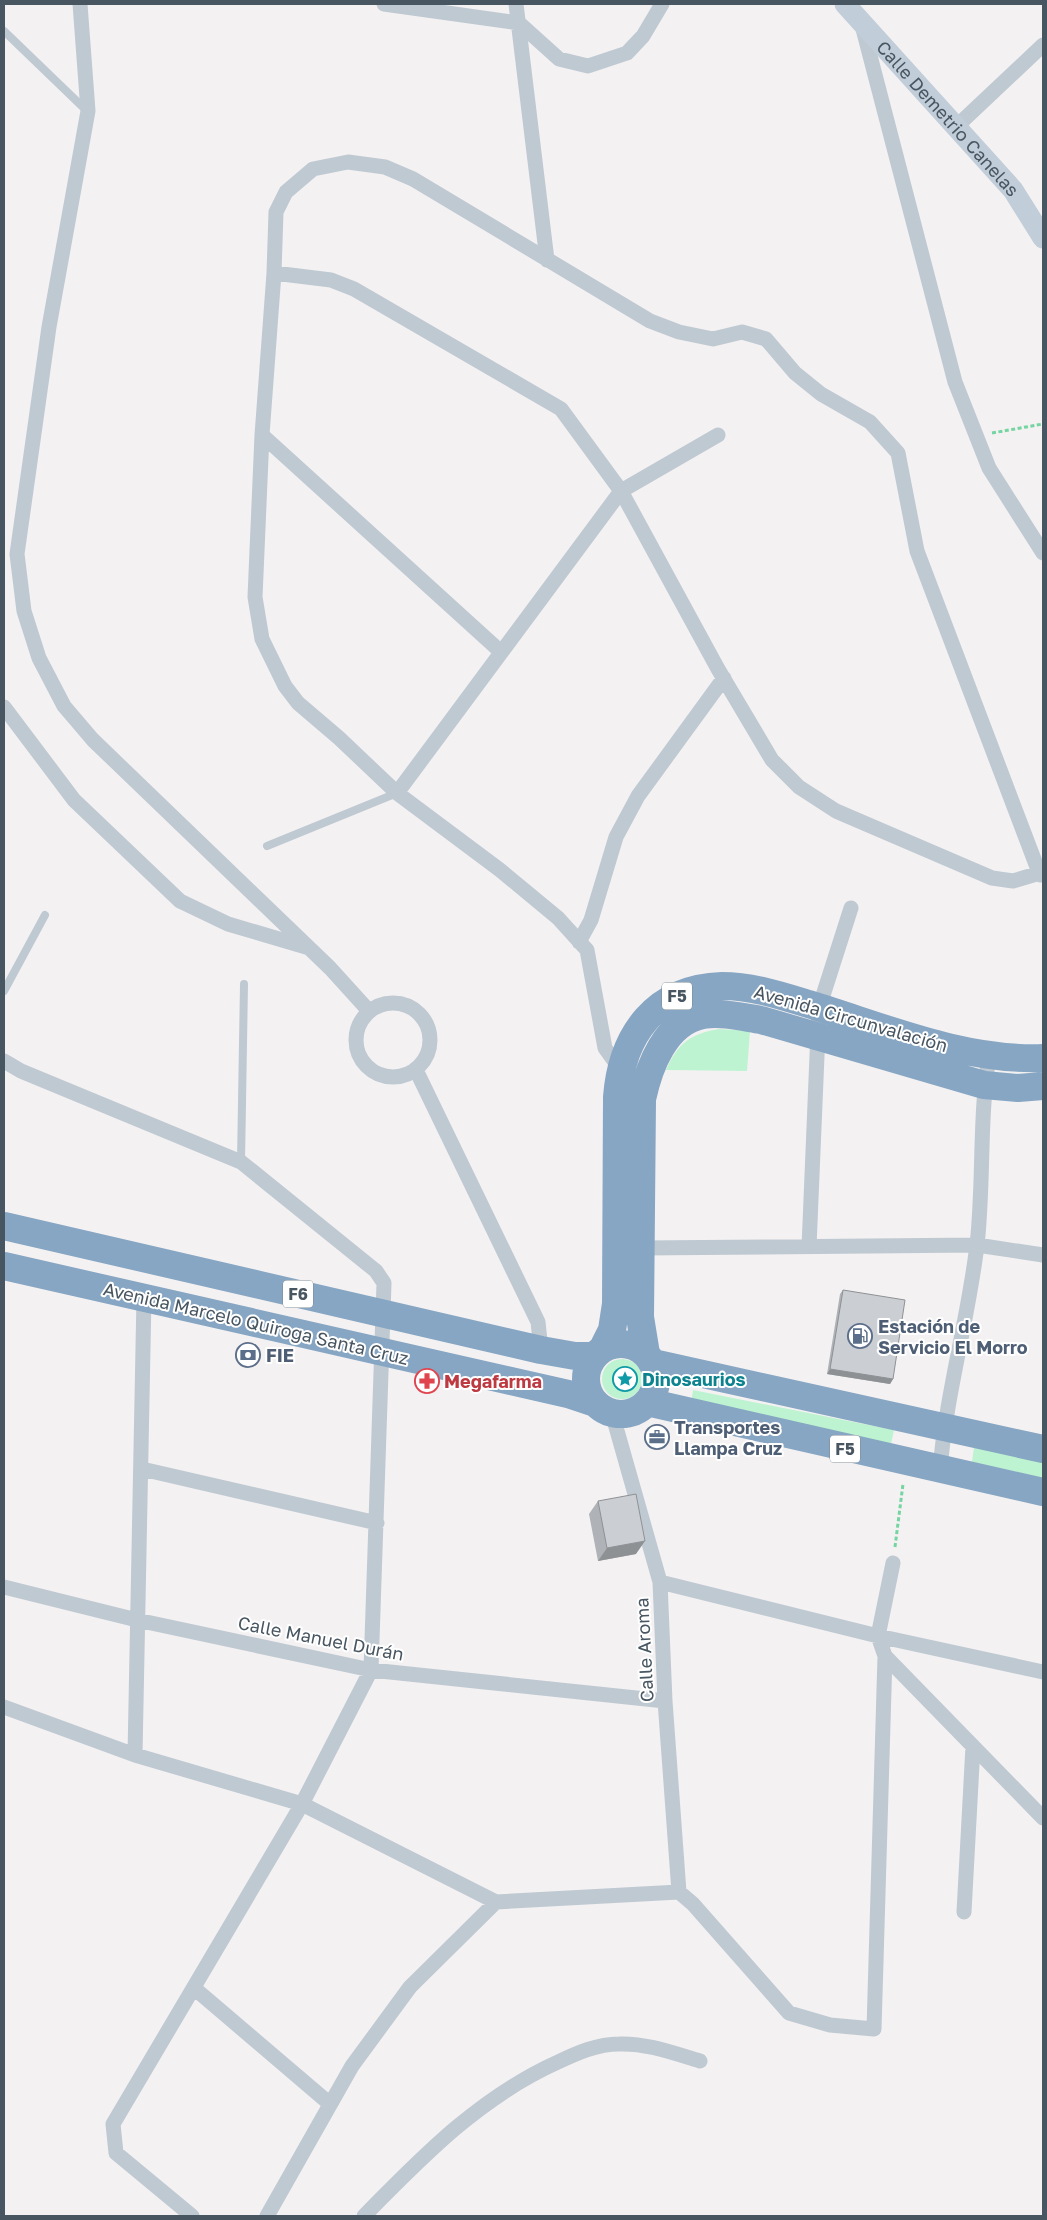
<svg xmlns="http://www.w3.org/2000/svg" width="1047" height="2220" font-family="'Golos Text',sans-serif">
  <rect width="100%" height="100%" fill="#f4f1f2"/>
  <path fill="#bef3d1" d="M719,1029L750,1031L747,1071L666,1070C678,1043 690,1034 719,1029Z
    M602 1379a20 20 0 1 1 40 0a20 20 0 1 1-40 0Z
    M693,1390L894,1430L891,1444L691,1404Z
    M974,1447L1043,1462V1478L972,1462Z"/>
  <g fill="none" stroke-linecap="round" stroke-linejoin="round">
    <path stroke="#74d4a2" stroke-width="3" stroke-dasharray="4 2.5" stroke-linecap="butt" d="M992,433L1043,424
      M895,1547L903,1484"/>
    <path stroke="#bfc9d2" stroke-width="8" d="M4,31L87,111
      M267,846L397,793
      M4,991L45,915
      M241,1162L244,984"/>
    <path stroke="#bfc9d2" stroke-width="15" d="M80,4L88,111L49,327L17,554L24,611L39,658L64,706L93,740L330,968L369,1011
      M384,4L519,23L559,59L588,66L627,53L643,36L662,4
      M516,4L547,260
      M862,25L955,382L989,468L1043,553
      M957,126L1043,45
      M274,273L331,280L354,289L561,409L621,491L718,669L772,760L799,787L836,811L992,878L1013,881L1043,872
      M262,435L501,652
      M4,707L74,800L180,901L228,924L306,947
      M397,793L621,491L718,435
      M579,942L591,920L616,837L638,796L724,678
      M356 1040a37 37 0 1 1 74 0a37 37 0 1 1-74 0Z
      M4,1061L21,1071L241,1162L376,1271L384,1283L371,1670L302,1804L113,2124L116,2153L192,2216
      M620,1069L605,1048L587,950L558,918L500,870L397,793L339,738L298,703L285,686L262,639L255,597L262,435L274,273L276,212L286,192L313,169L348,162L385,167L413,179L650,321L679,332L713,339L742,332L766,339L795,373L821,394L870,422L898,453L917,551L1040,875
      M416,1070L538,1322L541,1350
      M809,1247L819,1008L851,908
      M641,1248L977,1245L1043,1255
      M612,1413L660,1582L665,1701L679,1892
      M142,1469L377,1523
      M940,1470C946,1394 968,1321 977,1245C984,1183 979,1119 989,1057
      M660,1582L878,1636L1043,1672
      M4,1587L137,1620L371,1670L665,1701
      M885,1656L1043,1818
      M4,1707L135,1755L302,1804L496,1902L679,1892L693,1904L789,2013L830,2025L874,2029L885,1656L878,1636L893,1563
      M135,1755L144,1297
      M964,1912L973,1746
      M194,1988L330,2104
      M267,2216L352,2066L410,1987L496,1902
      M364,2216C423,2156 480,2097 558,2062C577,2053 597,2044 619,2044C647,2043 673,2053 700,2061"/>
    <path stroke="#c1cdd9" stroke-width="21" id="s1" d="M845,4L1013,190L1043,238"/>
    <path stroke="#86a6c3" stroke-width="28" d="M4,1226L541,1350L575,1356H594
      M4,1266L568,1394L595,1403
      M586 1379a35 35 0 1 1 70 0a35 35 0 1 1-70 0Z
      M603,1348L612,1330L616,1304L617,1097C622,1034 656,988 722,986C754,986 785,997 815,1006C889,1029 965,1061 1043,1058
      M646,1354L640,1317L642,1099C649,1067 665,1022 703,1015C722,1012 742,1017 761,1020L984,1085L1018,1088L1043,1086
      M653,1363L1043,1449
      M647,1402L1043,1492"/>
  </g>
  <path fill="#afb2b6" d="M843,1290L893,1379L890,1384L827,1374L840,1294Z
    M598,1501L636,1554L598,1561L589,1514Z"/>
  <path fill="#8e9194" d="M830,1369L893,1379L890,1384L827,1374Z
    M645,1541L636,1554L598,1561L607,1548Z"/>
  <path fill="#cbcfd4" stroke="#8e9194" d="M843,1290L905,1300L893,1379L830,1369Z
    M636,1494L645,1541L607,1548L598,1501Z"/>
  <defs>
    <symbol id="fuel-ring" viewBox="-11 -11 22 22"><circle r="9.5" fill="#fff" stroke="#5c6f8a" stroke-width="1.5"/><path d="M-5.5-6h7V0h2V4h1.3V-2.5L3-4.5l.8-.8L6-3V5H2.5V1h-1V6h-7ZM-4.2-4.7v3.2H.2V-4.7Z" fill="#5c6f8a"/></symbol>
    <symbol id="bank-ring" viewBox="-11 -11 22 22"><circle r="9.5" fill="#fff" stroke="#5c6f8a" stroke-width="1.5"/><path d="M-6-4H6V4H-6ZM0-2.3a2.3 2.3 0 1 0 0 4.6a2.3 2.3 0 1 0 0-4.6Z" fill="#5c6f8a"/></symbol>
    <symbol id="sight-ring" viewBox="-11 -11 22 22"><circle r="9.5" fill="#fff" stroke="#0f9aa8" stroke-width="1.5"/><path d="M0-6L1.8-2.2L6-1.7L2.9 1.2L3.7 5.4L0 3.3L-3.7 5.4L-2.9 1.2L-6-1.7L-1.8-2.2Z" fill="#0f9aa8"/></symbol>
    <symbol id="pharmacy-ring" viewBox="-11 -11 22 22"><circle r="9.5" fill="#fff" stroke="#e0444e" stroke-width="1.5"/><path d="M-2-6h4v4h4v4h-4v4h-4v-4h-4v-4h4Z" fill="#e0444e"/></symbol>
    <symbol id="office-ring" viewBox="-11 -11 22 22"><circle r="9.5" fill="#fff" stroke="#5c6f8a" stroke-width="1.5"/><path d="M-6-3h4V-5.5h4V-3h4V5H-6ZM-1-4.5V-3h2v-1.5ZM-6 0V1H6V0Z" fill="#5c6f8a"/></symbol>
  </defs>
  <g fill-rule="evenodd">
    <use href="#fuel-ring" x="846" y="1322" width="28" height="28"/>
    <use href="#bank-ring" x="234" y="1341" width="28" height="28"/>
    <use href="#sight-ring" x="611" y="1365" width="28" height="28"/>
    <use href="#pharmacy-ring" x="413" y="1367" width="28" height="28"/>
    <use href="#office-ring" x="643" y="1423" width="28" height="28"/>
  </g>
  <g text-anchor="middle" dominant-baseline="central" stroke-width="4" stroke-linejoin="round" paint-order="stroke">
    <g fill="#fff" stroke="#7f8990" stroke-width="1">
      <rect x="662" y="982.5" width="30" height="27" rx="4"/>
      <rect x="283" y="1280.5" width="30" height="27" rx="4"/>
      <rect x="830" y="1435.5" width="30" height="27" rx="4"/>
    </g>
    <g font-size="16" font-weight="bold" fill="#485661">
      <text x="677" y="996">F5</text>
      <text x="298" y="1294">F6</text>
      <text x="845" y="1449">F5</text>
    </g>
    <g font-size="18" fill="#485661" stroke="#fff">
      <text stroke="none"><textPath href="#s1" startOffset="154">Calle Demetrio Canelas</textPath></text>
      <text transform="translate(851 1018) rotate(16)">Avenida Circunvalación</text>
      <text transform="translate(256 1323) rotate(13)">Avenida Marcelo Quiroga Santa Cruz</text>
      <text transform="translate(321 1638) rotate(11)">Calle Manuel Durán</text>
      <text transform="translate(644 1650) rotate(-93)">Calle Aroma</text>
    </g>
    <g font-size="18" font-weight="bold" fill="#4e5e75" stroke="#fff" text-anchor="start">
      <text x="878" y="1326">Estación de<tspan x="878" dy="21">Servicio El Morro</tspan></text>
      <text x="266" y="1355">FIE</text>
      <text x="674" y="1427">Transportes<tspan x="674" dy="21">Llampa Cruz</tspan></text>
    </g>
    <g font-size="18" font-weight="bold" fill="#0d838f" stroke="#fff" text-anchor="start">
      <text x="642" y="1379">Dinosaurios</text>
    </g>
    <g font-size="18" font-weight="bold" fill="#be3a42" stroke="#fff" text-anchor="start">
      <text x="444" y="1381">Megafarma</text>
    </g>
  </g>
  <rect width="1047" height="2220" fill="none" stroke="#485661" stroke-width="10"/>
</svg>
